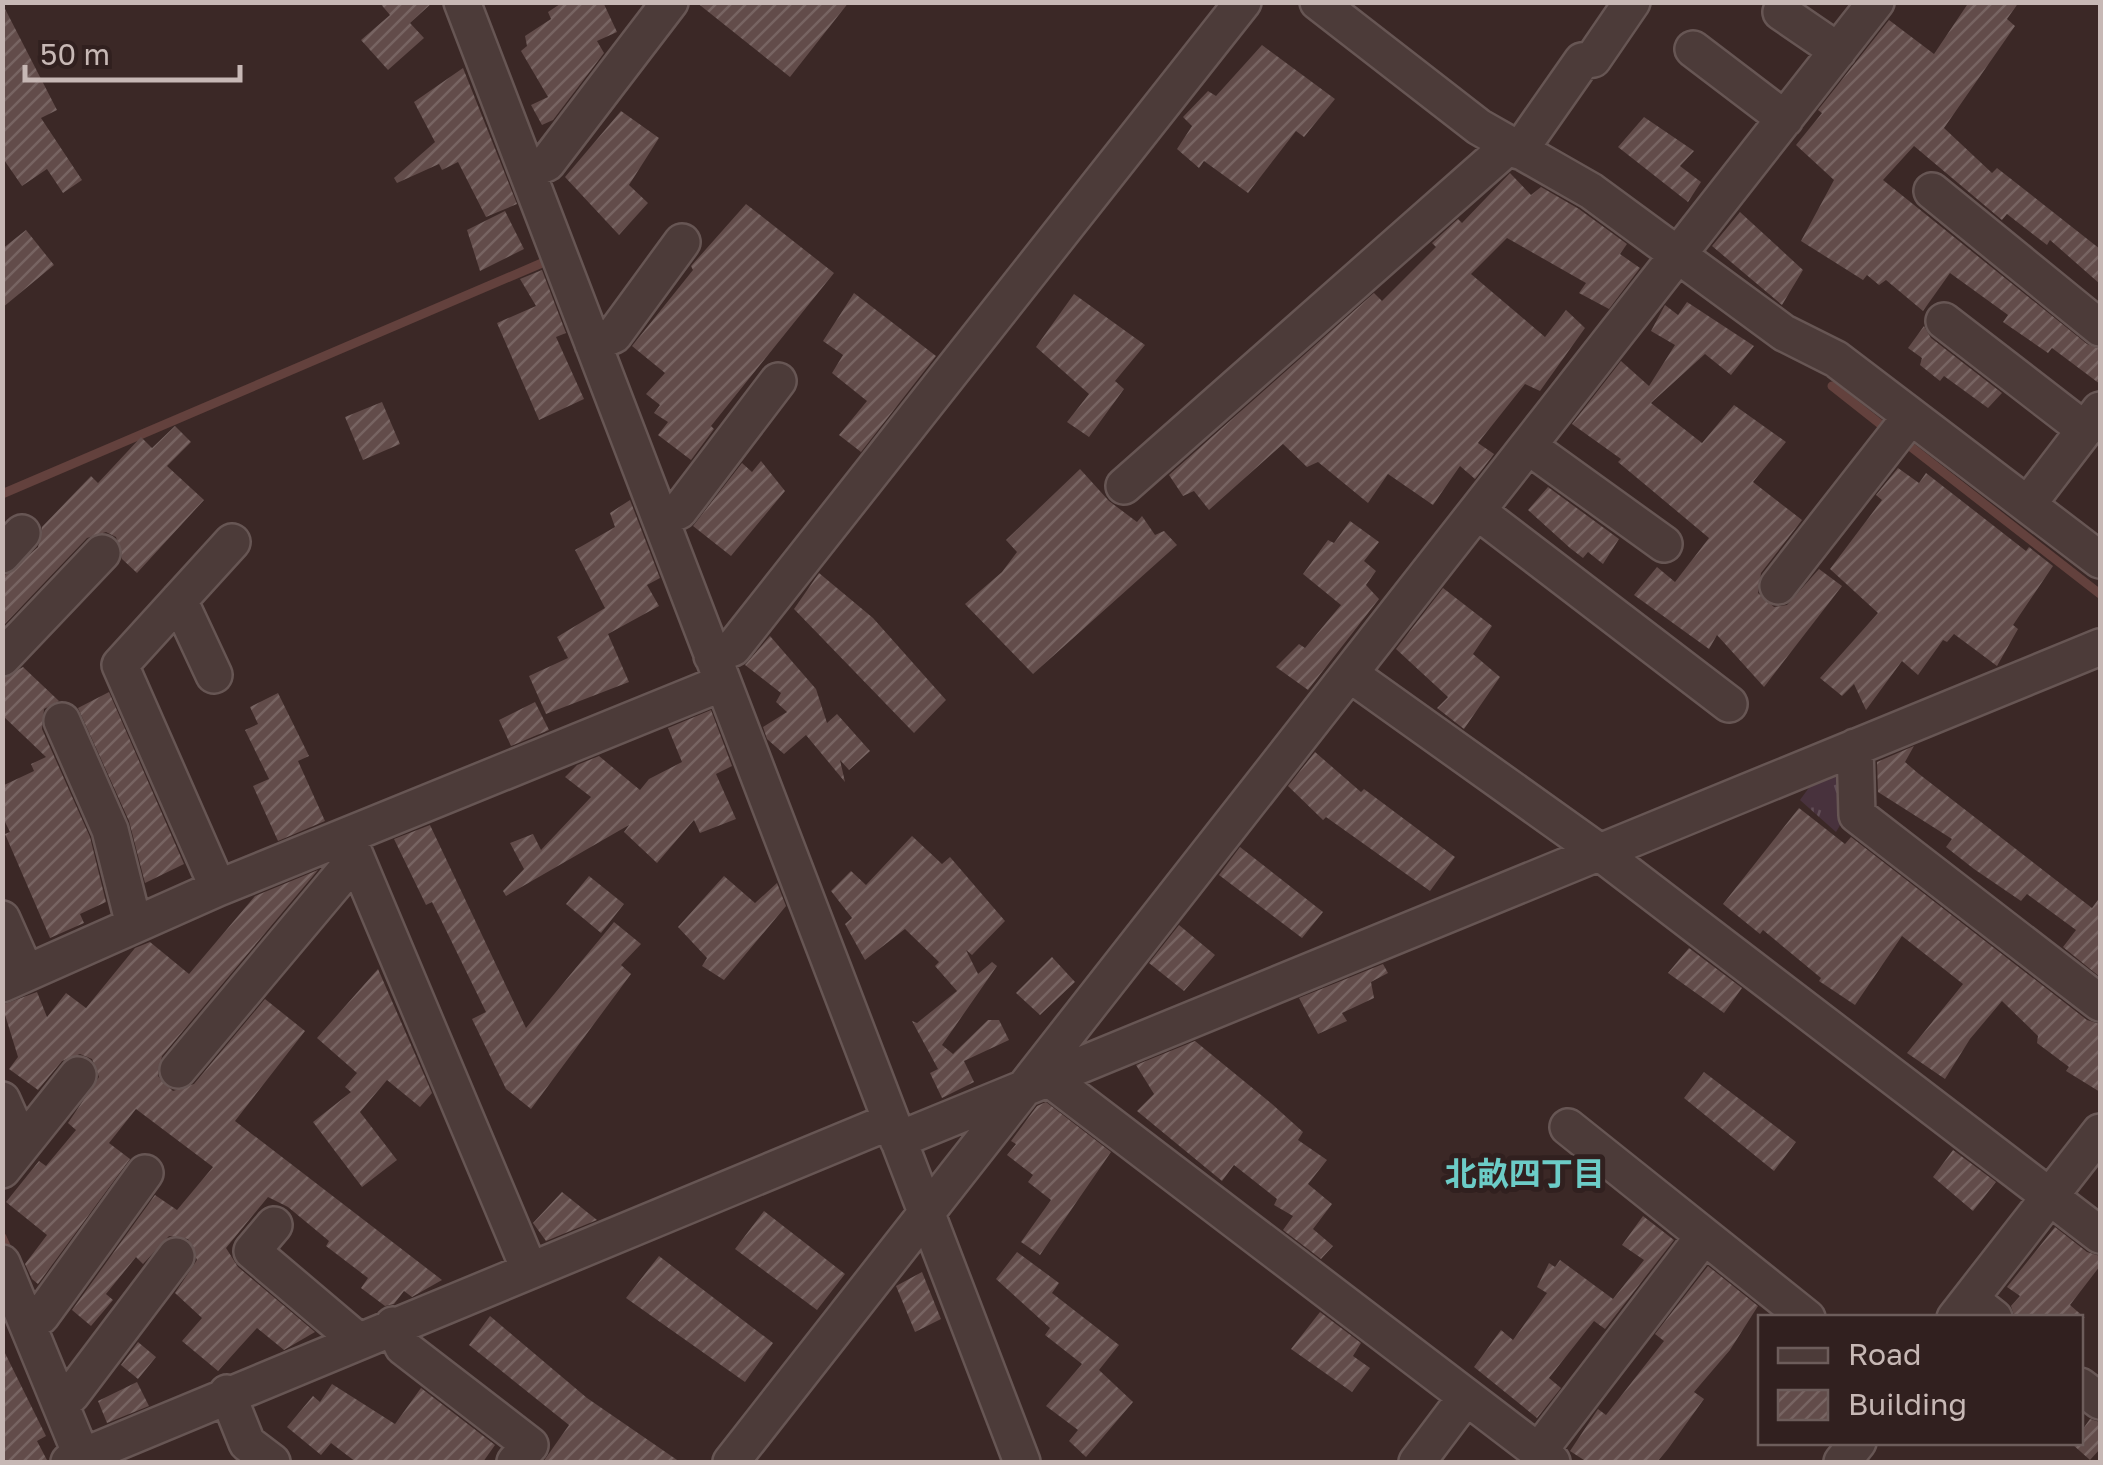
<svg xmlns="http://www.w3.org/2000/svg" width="2103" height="1465" font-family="'Golos Text','Noto Sans JP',sans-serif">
  <defs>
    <pattern id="park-tufts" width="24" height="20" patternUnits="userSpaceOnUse" patternTransform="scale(2.5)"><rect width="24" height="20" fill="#48323d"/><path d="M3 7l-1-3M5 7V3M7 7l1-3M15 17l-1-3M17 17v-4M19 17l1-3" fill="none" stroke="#614e57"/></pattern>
    <pattern id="building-hatch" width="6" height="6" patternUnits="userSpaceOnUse" patternTransform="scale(2.5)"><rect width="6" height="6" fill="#624c4a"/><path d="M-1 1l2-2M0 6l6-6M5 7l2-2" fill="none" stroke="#776462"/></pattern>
  </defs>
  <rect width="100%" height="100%" fill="#3b2826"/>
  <path fill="url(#park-tufts)" d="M1845,762L1849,810L1836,832L1800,800L1824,767Z"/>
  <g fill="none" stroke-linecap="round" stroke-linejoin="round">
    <path stroke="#63413d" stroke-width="9" d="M1832,386L1889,431
      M1902,440L2100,594
      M2,494L542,263
      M2,1237L11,1257"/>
  </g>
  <path fill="url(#building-hatch)" d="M379,2H433L410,23L424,38L388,70L361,40L390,15Z
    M563,2H603L617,32L597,41L604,53L553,120L542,125L531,105L548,97L521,51L527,46L525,36L551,19L548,12Z
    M696,2H849L790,77Z
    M1969,2H2019L2007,19L2015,26L1944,128L1992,173L1997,168L2100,249V284L2050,240L2047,245L2007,214L2002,220L1914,146L1883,180L2087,344L2100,349V384L2052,348L2048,353L2003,322L2008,315L1950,273L1923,311L1886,280L1879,285L1867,275L1863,280L1801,241L1834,180L1796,145L1822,113L1818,110L1889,20L1934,54Z
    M2,3L57,110L41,118L82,180L63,193L47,169L22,186L2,157Z
    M1262,45L1335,99L1304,137L1296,131L1248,193L1204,161L1199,168L1177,149L1192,126L1183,117L1208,91L1216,96Z
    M463,68L517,204L486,217L458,162L442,170L439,164L397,183L394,178L435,142L414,102Z
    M621,111L659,138L629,185L648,203L619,235L565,177Z
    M1644,117L1694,151L1680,166L1701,182L1688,202L1618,147Z
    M1510,173L1531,195L1541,187L1579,209L1627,244L1620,254L1640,268L1609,309L1579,293L1586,283L1507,238L1471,274L1545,337L1566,310L1585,328L1540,391L1525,384L1478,443L1494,454L1475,479L1460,466L1433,505L1388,474L1368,503L1318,462L1307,467L1283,444L1209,510L1194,491L1183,496L1169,475L1374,293L1382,301L1436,247L1432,243L1458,219L1462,223Z
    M746,204L834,273L711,426L714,429L691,460L658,435L668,422L654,413L660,405L646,394L665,373L632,346L693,270L691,266Z
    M505,211L524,249L480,271L467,230Z
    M1740,212L1803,270L1782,305L1712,246Z
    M26,230L54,265L2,308V249Z
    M542,270L566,333L556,337L584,399L539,420L497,323L536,306L520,279Z
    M854,293L936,356L861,452L839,435L867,401L832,373L843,355L823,341Z
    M1074,294L1145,345L1115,381L1124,389L1089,437L1067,422L1089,394L1036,347Z
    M1687,302L1754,346L1731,375L1705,354L1651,403L1702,443L1734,405L1786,442L1753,482L1802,520L1761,573L1758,593L1774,607L1787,605L1819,569L1842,586L1764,687L1717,635L1709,649L1634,595L1657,567L1675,582L1709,538L1618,462L1621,459L1572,424L1621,361L1649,386L1675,345L1651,331L1665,305L1678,315Z
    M1924,326L1931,338L2002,393L1988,408L1944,376L1940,381L1920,365L1922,358L1908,348Z
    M382,402L400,444L363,460L345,417Z
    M175,426L191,442L167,466L204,500L137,573L122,559L116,537L106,532L87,538L2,627V578L38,547L42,527L91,476L98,483L141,437L152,448Z
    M761,461L785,491L731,556L693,526L742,463L752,472Z
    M1898,468L1919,483L1926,473L2026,551L2029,547L2053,566L2013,625L2018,629L1997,666L1954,634L1947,642L1943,640L1918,675L1902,661L1866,710L1854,684L1842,696L1820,678L1878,613L1830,569L1882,500L1876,495Z
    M1080,469L1109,501L1137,522L1142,516L1155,535L1164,531L1177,545L1033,674L965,604L1002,572L1017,552L1006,540Z
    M1548,487L1619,539L1603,564L1588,552L1583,558L1570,548L1528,510Z
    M630,500L660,578L647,585L659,606L608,634L629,682L546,714L529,676L568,658L557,637L605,608L575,550L615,527L610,513Z
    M1350,521L1379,542L1364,561L1376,571L1366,585L1379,599L1308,690L1276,667L1299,644L1305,648L1341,605L1303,574L1328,540L1334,543Z
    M819,573L873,618L946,700L914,733L794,609Z
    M1443,588L1492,626L1473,654L1500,677L1464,729L1437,708L1448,697L1396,649Z
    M770,636L816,689L827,723L837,714L870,751L849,770L840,760L845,782L806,735L784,754L767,739L763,727L787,712L776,702L781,693L745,665Z
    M23,667L59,701L44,709L42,729L90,837L106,902L80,914L84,923L50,938L5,834L10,832L2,816V786L34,771L31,764L46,757L2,715V679Z
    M109,692L184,864L145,883L129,821L78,708Z
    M278,693L309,756L298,761L325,821L278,841L253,786L269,779L245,730L258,724L250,707Z
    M535,702L549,730L511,746L499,720Z
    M711,710L732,766L716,774L736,819L700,833L694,820L657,863L624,832L629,825L506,896L503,891L524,869L510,843L533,834L541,850L591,797L565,777L577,765L599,756L640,790L649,779L682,762L668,728Z
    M1914,746L1905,762L1919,774L2092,908L2100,897V977L2063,947L2076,930L2027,894L2021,901L1974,869L1946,847L1952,839L1878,792L1877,762Z
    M1315,752L1361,792L1364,789L1455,857L1430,891L1326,817L1323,820L1288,786Z
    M1799,808L1845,844L1851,837L2087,1020L2100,1024V1092L2066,1071L2069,1067L2037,1043L2038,1036L2002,1001L1970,1039L1945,1079L1907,1053L1963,984L1902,936L1855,1005L1819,981L1821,978L1763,930L1760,934L1723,904Z
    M430,825L526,1028L614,922L641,944L621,965L631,974L531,1109L506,1089L472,1019L486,1012L439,916L432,902L426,905L394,839Z
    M912,836L942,864L950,857L1005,921L972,955L966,950L978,974L992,962L997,966L942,1045L953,1054L988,1020H999L1009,1040L964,1061L974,1082L942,1098L930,1073L938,1069L912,1021L917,1023L957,991L935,966L939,962L905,929L865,960L845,924L852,918L831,891L851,871L866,885Z
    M1240,847L1323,912L1302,938L1219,875Z
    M318,870L162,1056L158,1076L173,1091L194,1084L265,999L305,1031L235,1121L442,1280L412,1297L404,1291L394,1304L385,1306L361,1288L368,1278L326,1246L329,1241L288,1207L268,1197L226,1248L238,1267L315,1332L284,1350L257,1328L218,1371L182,1341L202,1318L175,1293L197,1260L188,1239L169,1236L143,1264L136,1257L106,1294L113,1300L91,1326L72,1310L155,1195L177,1210L213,1167L136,1109L109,1143L130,1159L38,1284L32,1279L25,1264L47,1235L6,1202L39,1161L46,1166L76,1130L68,1123L99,1077L92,1059L80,1054L62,1061L38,1090L9,1069L18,1057L2,1005L37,992L47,1017L66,993L86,1008L135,948L150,942L189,974L255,896Z
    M589,876L624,904L601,933L566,904Z
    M724,876L755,903L777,883L786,906L724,980L702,966L707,958L678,927Z
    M1179,925L1215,955L1184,991L1149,963Z
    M1689,948L1742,988L1724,1013L1668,973Z
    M1052,957L1075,982L1040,1015L1016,993Z
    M1383,964L1388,973L1371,982L1374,998L1342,1013L1347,1021L1318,1034L1299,998Z
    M378,969L432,1093L420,1107L387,1080L360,1112L397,1160L362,1187L313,1122L351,1092L345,1087L357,1073L317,1038Z
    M1195,1041L1272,1104L1303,1132L1298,1140L1327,1160L1308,1184L1332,1204L1313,1229L1333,1246L1321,1259L1283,1230L1293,1216L1274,1205L1277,1199L1234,1165L1222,1181L1137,1111L1154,1094L1136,1065Z
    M1704,1072L1796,1142L1774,1171L1684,1098Z
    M1046,1102L1111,1152L1040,1255L1021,1242L1051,1200L1028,1182L1033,1175L1007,1155L1016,1144L1011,1141L1037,1106Z
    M1953,1150L1996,1182L1973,1211L1933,1177Z
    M562,1192L597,1220L546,1241L533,1223Z
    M764,1211L845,1274L817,1310L735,1249Z
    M1643,1216L1674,1240L1605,1329L1594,1321L1549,1378L1561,1388L1537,1418L1474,1367L1501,1330L1513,1340L1547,1293L1537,1287L1549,1263L1555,1267L1560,1260L1613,1299L1644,1260L1622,1245Z
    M2055,1227L2087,1252L2100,1256V1266L2070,1305L2085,1318H2015L2011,1306L2020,1296L2007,1287Z
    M1017,1252L1059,1283L1052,1293L1119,1345L1099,1370L1133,1402L1086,1457L1069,1441L1078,1430L1046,1406L1082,1364L1045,1335L1050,1328L996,1279Z
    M659,1256L773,1343L745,1382L626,1298Z
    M1708,1266L1758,1306L1730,1350L1694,1392L1704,1399L1668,1449L1657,1462H1587L1570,1451L1598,1409L1606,1415L1664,1341L1655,1334Z
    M922,1272L941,1319L915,1332L896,1286Z
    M1320,1312L1361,1343L1353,1356L1370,1368L1352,1392L1291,1349Z
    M490,1316L587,1398L680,1462H543L569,1425L469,1345Z
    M138,1342L156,1357L138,1379L121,1365Z
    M2,1347L46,1436L37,1441L48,1462H2Z
    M137,1382L149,1406L107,1423L98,1401Z
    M332,1384L395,1424L421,1388L495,1445L483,1462H356L331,1443L321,1455L287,1427L313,1396L320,1402Z
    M2090,1419L2100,1422V1449L2090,1460L2072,1444L2080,1442V1433Z"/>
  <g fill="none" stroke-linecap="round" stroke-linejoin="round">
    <defs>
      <path id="minor" d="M462,2L1022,1462
        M1318,2L1479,127L1591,191L1784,333L1836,359L2100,560
        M1781,12L1838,51
        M1693,49L1785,119
        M1519,151L1582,61L1593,59L1632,2
        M528,171L547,163L670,2
        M1932,191L2100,328
        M1944,321L2085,430
        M593,344L614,335L682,242
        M1528,446L1664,544
        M1124,486L1510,145
        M2028,504L2100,410
        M1477,511L1729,704
        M660,518L679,511L778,381
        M2,555L22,533
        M1778,586L1911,416
        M179,600L214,675
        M712,656L733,648L1243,2
        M2,658L102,553
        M1350,674L1598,851L2100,1235
        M62,721L110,830L134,925
        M1855,747L1857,815L2100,1003
        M347,836L529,1269
        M218,888L120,665L232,542
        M2,919L26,973
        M2,984L218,888L722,683
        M178,1070L356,858
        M1046,1076L1552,1462
        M2,1100L22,1145
        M1568,1127L1807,1318
        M898,1140L2100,647
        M2,1170L78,1075
        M274,1225L252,1251L357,1340
        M2,1263L82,1457
        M1970,1299L1994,1318
        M1955,1318L2100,1132
        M27,1322L41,1316L145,1173
        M393,1325L403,1347L530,1445L515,1462
        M2080,1386L2100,1401
        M227,1393L247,1443L272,1462
        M59,1400L71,1395L176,1256
        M1538,1452L1704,1236
        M69,1462L891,1121
        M731,1462L1876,2
        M1417,1462L1466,1397
        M1842,1462L1858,1442"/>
    </defs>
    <use href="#minor" stroke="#675654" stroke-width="40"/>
    <use href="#minor" stroke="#4c3b39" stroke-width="35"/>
  </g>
  <g text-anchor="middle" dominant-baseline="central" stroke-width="10" stroke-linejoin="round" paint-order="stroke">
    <g font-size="32" font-weight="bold" fill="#6cccc7" stroke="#31201f">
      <text x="1525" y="1173">北畝四丁目</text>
    </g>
  </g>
  <rect width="2103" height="1465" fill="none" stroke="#c7b8b5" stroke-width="10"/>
  <rect x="1758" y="1315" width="325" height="130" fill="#31201f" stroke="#6d5d5b" stroke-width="2.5"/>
  <rect x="1778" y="1348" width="50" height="15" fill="#4c3b39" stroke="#6d5d5b" stroke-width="2.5"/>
  <text x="1848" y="1365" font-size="30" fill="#c7b8b5">Road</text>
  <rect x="1778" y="1390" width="50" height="30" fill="url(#building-hatch)" stroke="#6d5d5b" stroke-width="2.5"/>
  <text x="1848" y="1415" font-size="30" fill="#c7b8b5">Building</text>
  <path d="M25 65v15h215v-15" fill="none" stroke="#c7b8b5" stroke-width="5"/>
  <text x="40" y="65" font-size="30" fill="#c7b8b5" stroke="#31201f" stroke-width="8" paint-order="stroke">50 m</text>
</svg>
